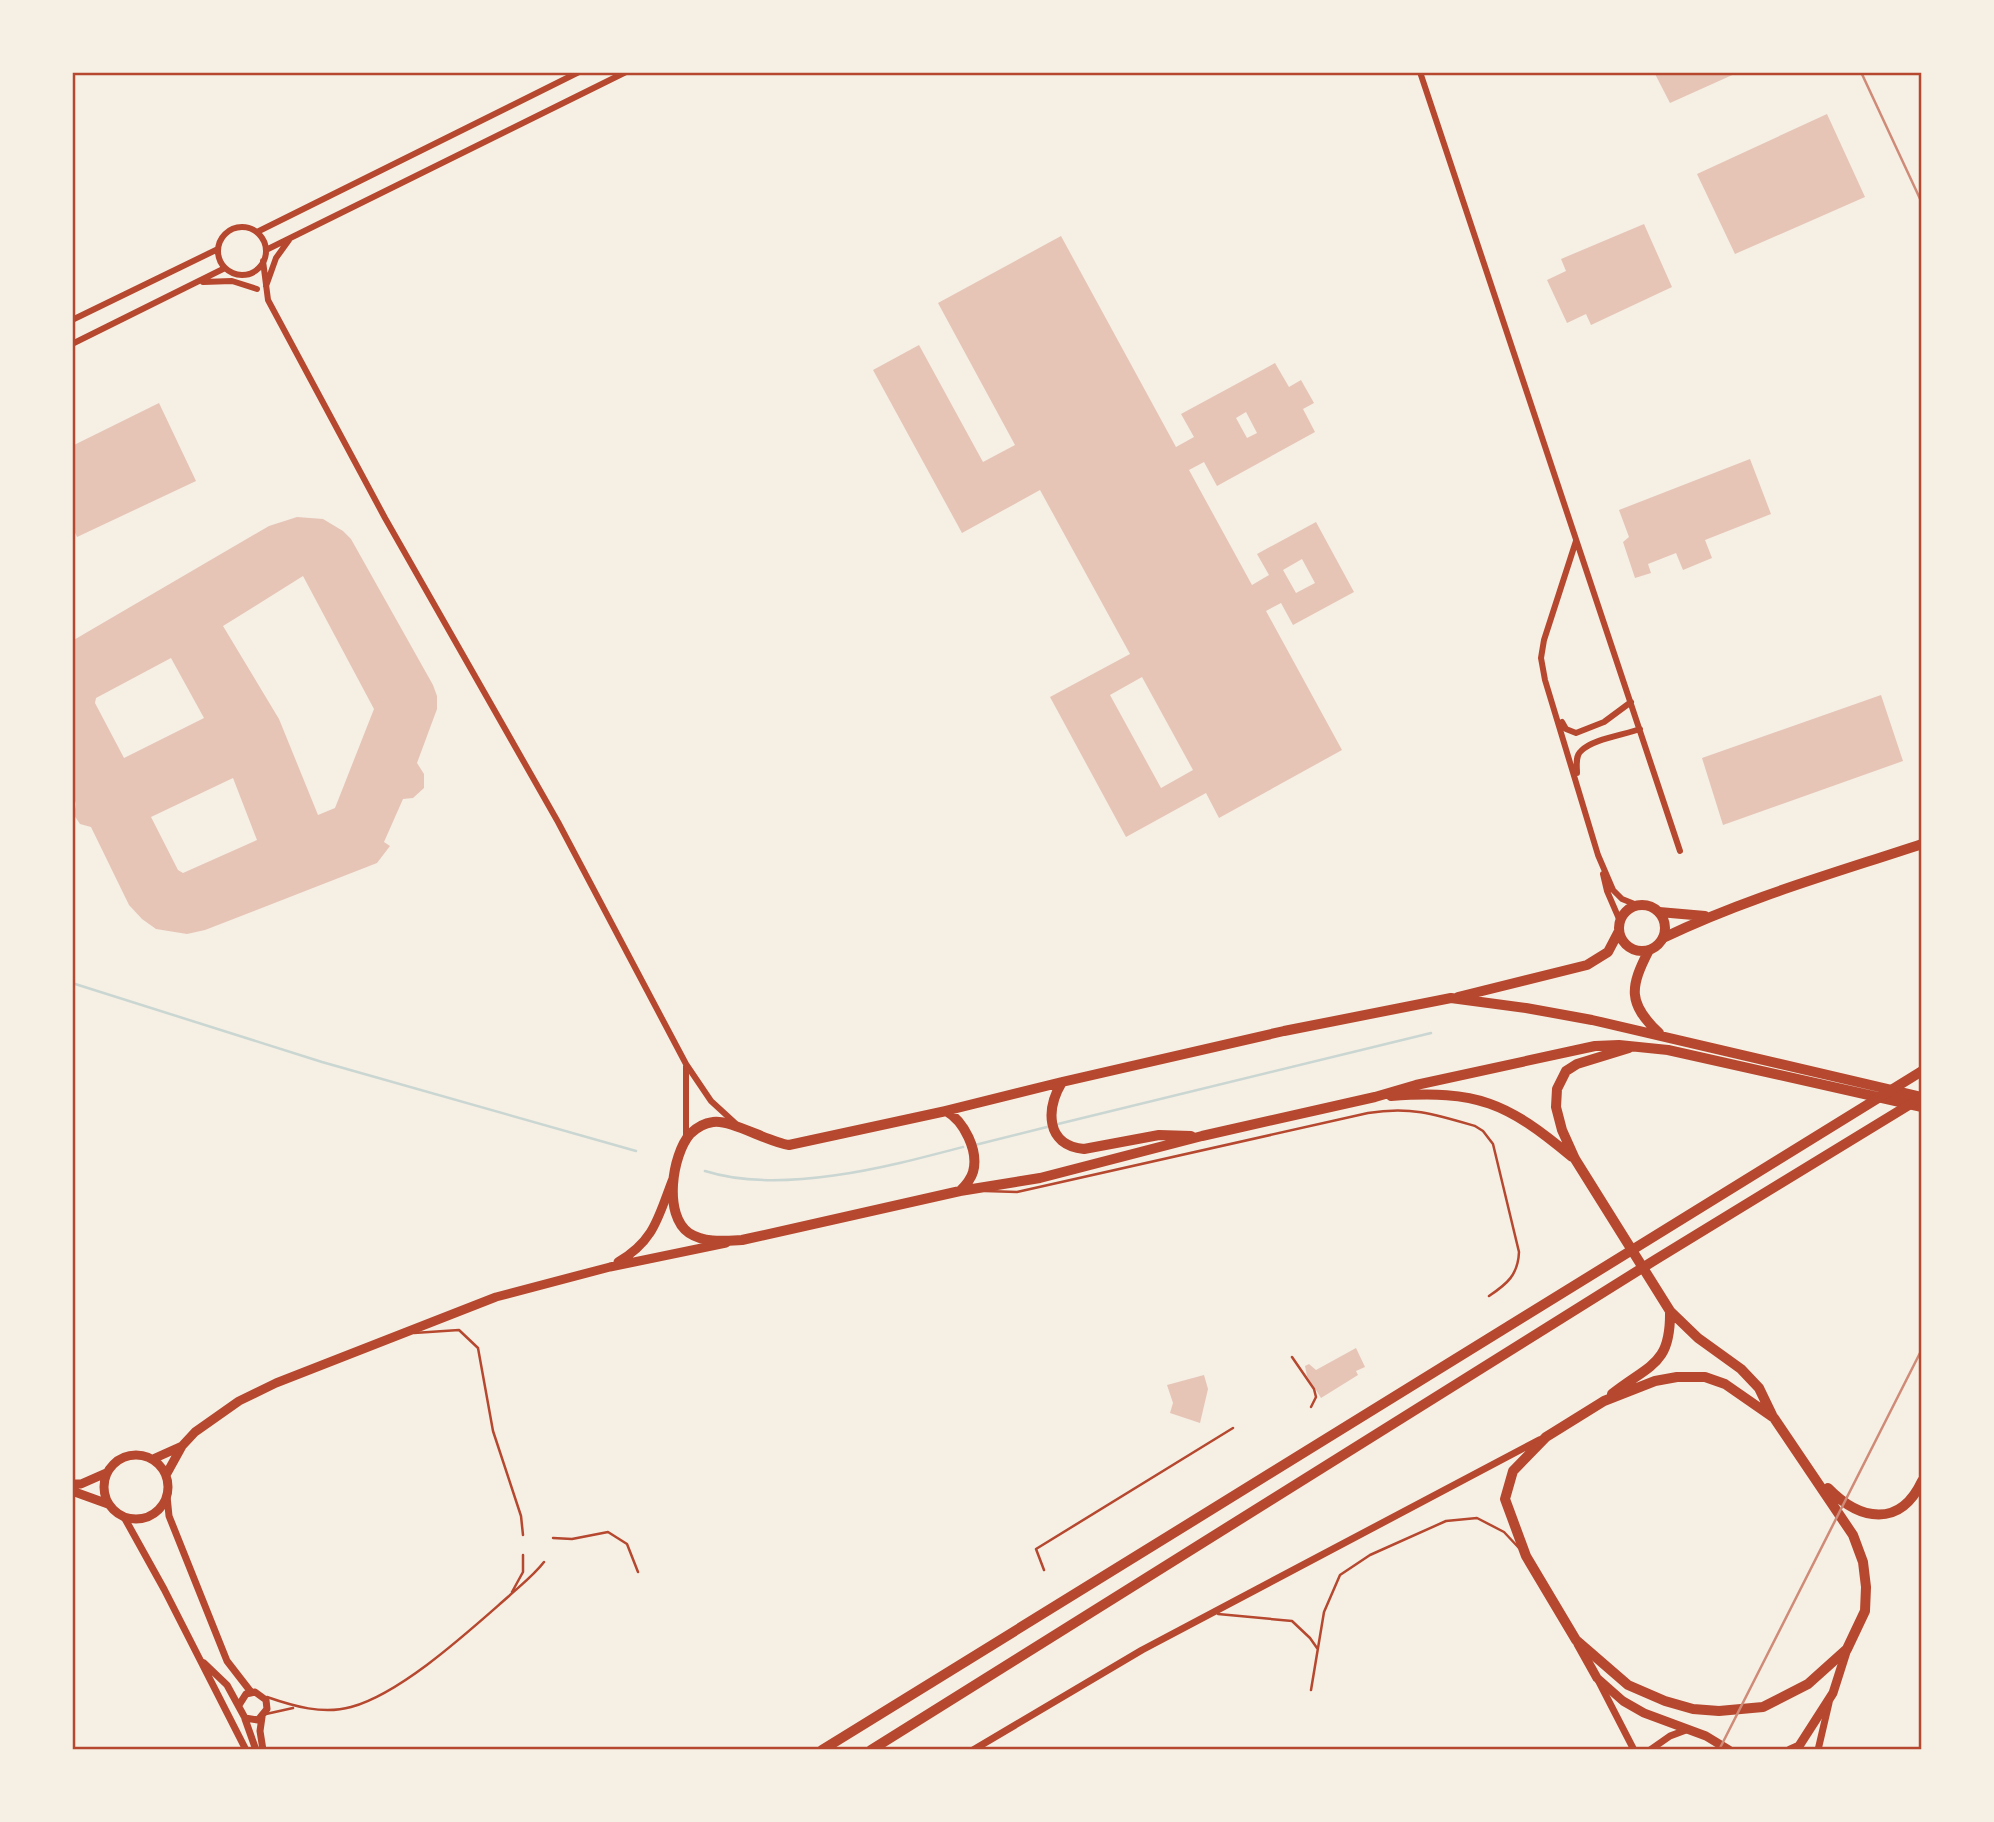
<svg xmlns="http://www.w3.org/2000/svg" width="1994" height="1822" font-family="'Work Sans',sans-serif">
  <rect width="100%" height="100%" fill="#f6efe4"/>
  <g fill="none" stroke-linecap="round" stroke-linejoin="round">
    <path stroke="#c9d6d2" stroke-width="2.5" d="M72,983L322,1062L636,1151
      M1058,1124L1431,1033
      M975,1145L1047,1127
      M705,1171C781,1195 887,1167 963,1147"/>
  </g>
  <path fill="#e6c5b7" fill-rule="evenodd" d="M1654,72H1739L1670,103Z
    M1827,114L1865,197L1735,254L1697,174Z
    M1644,224L1672,287L1591,325L1586,314L1567,323L1547,280L1566,271L1561,259Z
    M1061,236L1176,447L1194,437L1181,414L1275,363L1289,387L1301,380L1314,403L1303,409L1315,432L1217,486L1204,462L1189,470L1252,585L1269,575L1257,554L1316,522L1354,592L1293,625L1281,603L1266,611L1342,750L1219,818L1206,793L1126,837L1050,697L1130,654L1040,490L962,533L873,370L919,345L983,462L1015,445L938,303ZM1246,412L1257,433L1247,438L1236,418ZM1302,559L1315,583L1296,593L1283,570ZM1142,677L1193,770L1161,788L1110,695Z
    M159,403L196,481L77,537L72,526V446Z
    M1750,459L1771,514L1705,540L1712,558L1683,570L1676,553L1648,564L1651,573L1635,578L1623,542L1629,537L1619,510Z
    M297,517L323,519L343,531L351,539L433,685L437,696V709L417,763L424,774V788L413,798L403,799L384,842L390,846L377,863L205,930L187,934L156,929L142,919L129,905L91,827L80,824L74,815L76,804L72,792V641L269,526ZM303,576L374,709L335,808L318,815L279,719L223,626ZM171,658L204,718L124,758L95,703L96,698ZM233,778L257,840L183,873L178,870L151,817Z
    M1881,695L1903,761L1723,825L1702,758Z
    M1356,1348L1365,1367L1356,1371L1358,1375L1321,1398L1307,1376L1305,1366L1309,1364L1316,1370Z
    M1204,1375L1208,1389L1200,1423L1170,1413L1173,1403L1167,1385Z"/>
  <g fill="none" stroke-linecap="round" stroke-linejoin="round">
    <path stroke="#b5482f" stroke-width="2.5" d="M985,1191L1017,1192L1368,1113C1410,1106 1435,1114 1475,1126L1483,1131L1493,1144L1519,1252C1518,1275 1507,1284 1489,1296
      M414,1333L459,1330L478,1348L493,1431L521,1516L523,1535
      M1292,1357L1314,1389L1316,1397L1311,1407
      M553,1538L572,1539L608,1532L627,1544L638,1572
      M1044,1570L1036,1549L1233,1428
      M512,1592L523,1572V1555
      M1218,1614L1292,1621L1310,1638L1317,1648
      M1311,1690L1324,1612L1340,1575L1370,1555L1446,1521L1477,1518L1504,1532L1519,1548
      M267,1697C293,1706 323,1715 351,1707C402,1693 469,1631 509,1596C521,1585 534,1575 544,1562
      M266,1714L293,1708"/>
    <path stroke="#b5482f" stroke-width="6" d="M1420,72L1680,851
      M218 251a24 24 0 1 1 48 0a24 24 0 1 1-48 0Z
      M257,232L579,72
      M266,250L626,72
      M263,261L268,300L385,518L558,822L686,1064L711,1101L735,1123
      M203,282L232,281L257,289
      M266,286L276,258L289,240
      M72,320L218,249
      M72,344L225,268
      M1576,541L1544,640L1541,658L1545,680L1598,855L1613,890L1622,899L1637,905
      M1562,722L1566,729L1576,733L1604,722L1631,702
      M1577,773C1577,766 1575,756 1581,751C1592,739 1624,735 1640,729
      M1603,874L1607,891L1620,921
      M686,1139V1066"/>
    <path stroke="#b5482f" stroke-width="7" d="M167,1496L169,1516L227,1661L251,1692
      M124,1517L164,1589L246,1750
      M204,1663L227,1685L245,1718L258,1720L267,1709L266,1700L255,1692L246,1694L239,1705
      M1599,1682L1634,1750
      M262,1717L260,1731L263,1750
      M245,1719L256,1750
      M973,1750L1142,1650L1539,1440
      M1650,1750L1670,1736L1686,1730
      M1818,1750L1829,1703"/>
    <path stroke="#b5482f" stroke-width="9" d="M618,1262C654,1241 658,1218 672,1181
      M104 1487a32 32 0 1 1 64 0a32 32 0 1 1-64 0Z
      M153,1459L182,1446
      M166,1475L182,1446L195,1432L239,1401L276,1383L496,1297L610,1267L726,1243
      M72,1484H81L106,1473
      M72,1491L108,1504
      M1578,1644L1597,1678L1623,1701L1644,1713L1706,1736L1729,1750
      M1790,1750L1799,1746L1833,1693L1847,1649"/>
    <path stroke="#b5482f" stroke-width="10" d="M1619 928a23 23 0 1 1 46 0a23 23 0 1 1-46 0Z
      M1649,950C1630,987 1627,1003 1659,1033
      M1458,997L1587,965L1608,952L1619,931
      M1062,1082C1046,1109 1045,1145 1084,1149L1159,1135L1191,1136
      M1391,1096C1478,1090 1506,1102 1572,1157
      M945,1111L1062,1082L1284,1031L1451,998L1526,1008L1592,1020L1922,1097
      M960,1191C966,1185 971,1179 973,1172C979,1151 964,1121 946,1111L789,1145C768,1142 730,1119 713,1122C705,1123 696,1128 690,1134C672,1155 663,1215 689,1233C704,1243 724,1241 742,1240L960,1191L1040,1178L1202,1136L1375,1097L1416,1085L1595,1046L1619,1045L1668,1050L1922,1107
      M1670,1311L1698,1338L1741,1369L1759,1388L1772,1415
      M1677,1377H1705L1725,1384L1774,1418L1853,1535L1863,1562L1866,1587L1865,1611L1847,1649L1808,1684L1763,1707L1719,1711L1693,1709L1665,1701L1628,1685L1576,1640L1526,1556L1505,1499L1513,1471L1546,1437L1604,1401L1655,1381Z
      M1612,1394C1650,1364 1671,1365 1670,1311L1575,1159L1562,1130L1556,1107L1557,1089L1566,1071L1577,1064L1629,1048
      M1828,1488C1860,1521 1900,1528 1922,1481"/>
    <path stroke="#b5482f" stroke-width="10" d="M1659,912L1705,916
      M1663,938C1746,898 1835,873 1922,844"/>
    <path stroke="#b5482f" stroke-width="10" d="M822,1750L1922,1071
      M871,1750L1655,1260L1922,1097"/>
    <path stroke="#cf8b77" stroke-width="2.5" d="M1861,72L1922,203
      M1719,1750L1922,1349"/>
  </g>
  <rect width="1994" height="1822" fill="none" stroke="#f6efe4" stroke-width="147"/>
  <rect x="74" y="74" width="1846" height="1674" fill="none" stroke="#b5482f" stroke-width="2.5"/>
</svg>
